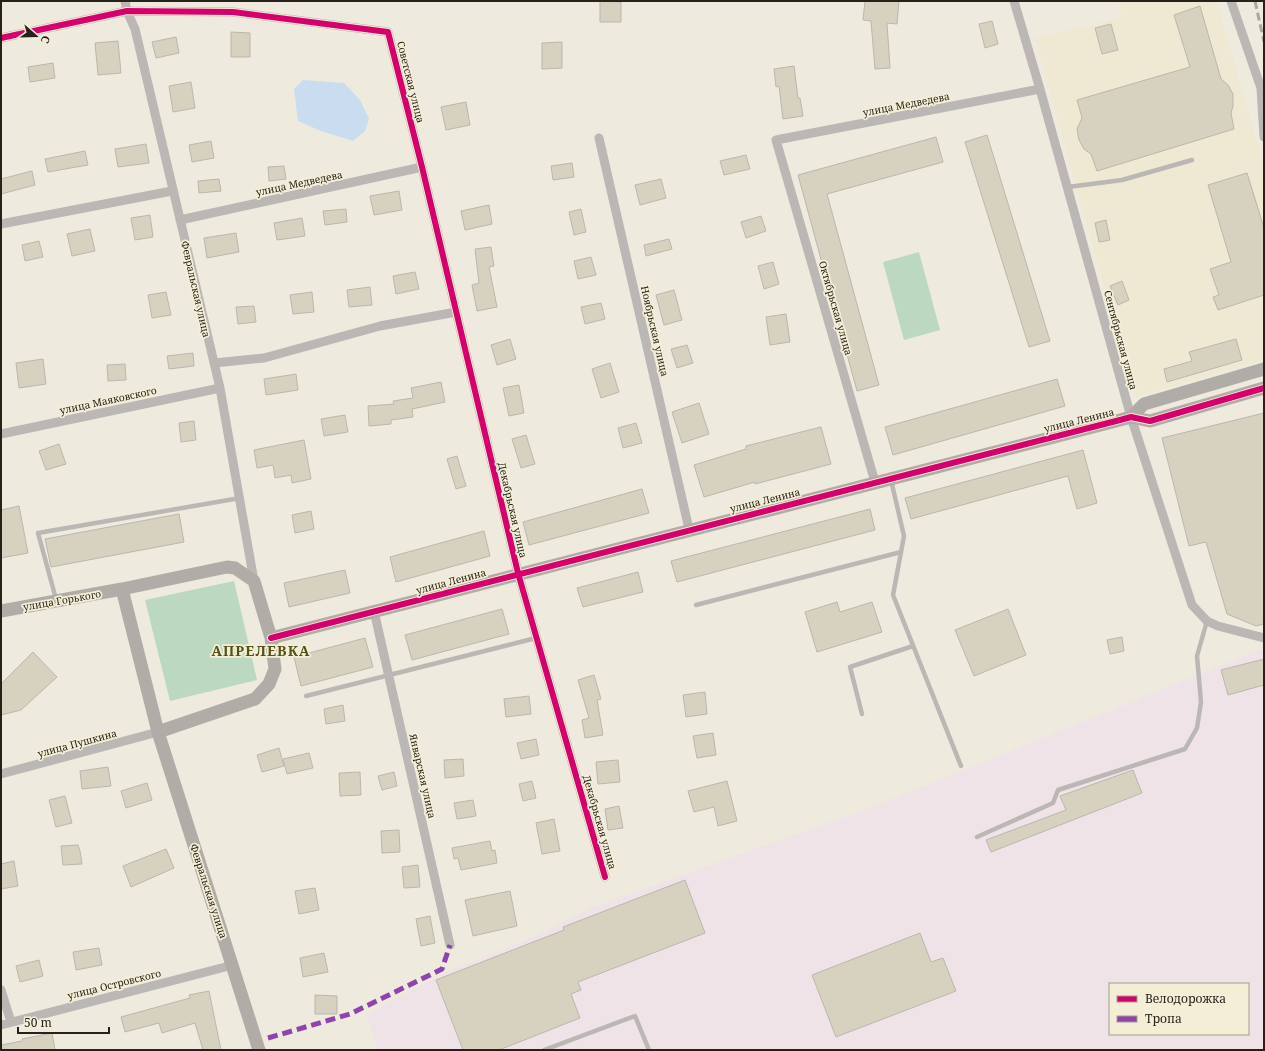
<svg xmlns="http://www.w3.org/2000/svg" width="1265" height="1051" font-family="'Noto Serif',serif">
  <rect width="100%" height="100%" fill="#eeeade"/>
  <path fill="#efe8d2" d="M1118,1H1216L1264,166V359L1135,397L1035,38L1122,17Z"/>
  <path fill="#efe3e7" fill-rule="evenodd" d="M1259,650L1264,651V1050H378L366,1014L449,971L538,935L588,909L875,806ZM1110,984H1248V1034H1110Z"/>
  <path fill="#bcd8c1" d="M919,252L940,330L904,340L883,262Z
    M234,581L257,680L170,701L145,600Z"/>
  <path fill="#caddf0" d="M303,80L344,83L360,100L369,119L365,131L353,141L321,131L298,121L294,89Z"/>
  <path fill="#d7d1bf" stroke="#bab7ae" d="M600,1L621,2V22H600Z
    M865,1H899L897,24L887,23L890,68L875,69L871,21L863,20Z
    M1200,6L1221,79L1228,85L1233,94V106L1231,113L1234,129L1097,171L1091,154L1084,149L1079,140L1077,129L1082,118L1077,100L1190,67L1174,15Z
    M992,21L998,44L985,48L979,24Z
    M1111,24L1118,50L1102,54L1095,28Z
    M231,32L250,33V57H231Z
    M176,37L179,53L156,58L152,42Z
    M118,41L121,73L98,75L95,43Z
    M562,42V68L542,69V43Z
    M53,63L55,78L30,82L28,67Z
    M794,66L798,98H800L803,116L783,119L779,86L776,87L774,69Z
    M191,82L195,108L173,112L169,86Z
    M466,102L470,125L446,130L441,107Z
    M987,135L1050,341L1029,347L965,142Z
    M936,137L943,162L827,194L879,385L857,391L798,175Z
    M211,141L214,158L192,162L189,145Z
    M146,144L149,163L118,167L115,149Z
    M85,151L88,165L48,172L45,159Z
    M746,155L750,169L724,175L720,161Z
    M572,163L574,177L553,180L551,166Z
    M284,166L286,179L269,181L268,167Z
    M32,171L35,185L1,194V179Z
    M1247,173L1264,228V295L1218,310L1213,297L1219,295L1210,269L1231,262L1208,185Z
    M219,179L221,191L199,193L198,181Z
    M661,179L666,198L640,205L635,185Z
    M399,191L402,210L374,215L370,196Z
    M489,205L492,224L465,230L461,211Z
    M346,209L347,222L325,225L323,211Z
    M581,209L586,232L574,235L569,212Z
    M150,215L153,237L135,240L131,218Z
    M761,216L766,231L746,238L741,222Z
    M302,218L305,236L277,240L274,223Z
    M1106,220L1110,240L1099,242L1095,223Z
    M90,229L95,251L72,256L67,234Z
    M236,233L239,252L207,258L204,238Z
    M669,239L672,249L646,256L644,245Z
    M39,241L43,257L25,261L22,245Z
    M491,247L494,266L489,267L497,307L477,311L472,285L479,283L475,249Z
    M591,257L596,275L578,279L574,261Z
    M773,262L779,284L764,289L758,266Z
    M415,272L419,289L396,294L393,276Z
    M1122,281L1129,300L1118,305L1110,286Z
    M370,287L372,305L349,307L347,290Z
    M674,290L682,320L664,325L656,295Z
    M166,292L171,315L152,318L148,295Z
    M312,292L314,312L293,314L290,295Z
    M601,303L605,319L585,324L581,307Z
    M254,306L256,322L238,324L236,307Z
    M786,314L790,342L770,345L766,317Z
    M510,339L516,359L497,365L491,345Z
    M1236,339L1242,360L1167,382L1164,369L1192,361L1189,352Z
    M687,345L693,363L677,368L671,349Z
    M193,353L194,366L169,369L167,356Z
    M43,359L46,384L19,388L16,363Z
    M610,363L619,392L601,398L592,369Z
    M125,364L126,380L108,381L107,365Z
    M296,374L298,390L266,395L264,379Z
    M1057,379L1065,406L893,455L885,427Z
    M441,382L445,402L412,409L413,417L391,420V424L369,426L368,406L394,404L393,401L413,398L411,388Z
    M519,385L524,413L509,416L503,388Z
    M699,403L709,434L682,443L672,412Z
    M1264,413V624L1256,626L1227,614L1206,542L1189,546L1162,438Z
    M345,415L348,432L324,436L321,419Z
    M194,421L196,440L181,442L179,423Z
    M636,423L642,443L623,448L618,428Z
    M821,427L831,464L755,484V482L704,497L694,465L746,449V446Z
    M526,435L535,464L521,468L512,439Z
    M304,440L311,479L292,483L291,475L275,478L273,465L257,468L254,450Z
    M59,444L66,464L46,470L39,451Z
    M1083,450L1097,503L1077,509L1068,476L911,519L905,498Z
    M457,456L466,486L456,489L447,459Z
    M642,489L649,513L529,545L523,522Z
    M19,506L28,553L1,558V510Z
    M870,509L875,530L677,582L671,561Z
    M311,511L314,529L295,533L292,515Z
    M179,514L184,542L51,567L45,539Z
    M484,531L490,556L396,582L390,557Z
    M345,570L350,593L289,607L284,583Z
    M638,572L643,592L583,607L577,588Z
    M837,602L840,612L872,602L882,632L817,652L805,612Z
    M502,609L509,634L412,660L405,635Z
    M1008,609L1026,655L974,676L955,630Z
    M1122,637L1124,651L1110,654L1107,640Z
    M365,638L373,667L301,686L294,657Z
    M33,652L57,677L21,710L1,715V684Z
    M1264,659V685L1228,695L1221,670Z
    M594,675L601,699L597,700L603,735L585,738L582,720L589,718L578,680Z
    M705,692L707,714L686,717L683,695Z
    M529,696L531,714L506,717L504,699Z
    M343,705L345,721L326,724L324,709Z
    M713,733L716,755L697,758L693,736Z
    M536,739L539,755L521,759L517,743Z
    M279,748L284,766L262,772L257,755Z
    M309,753L313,768L287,774L283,759Z
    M463,759L464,776L445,778L444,760Z
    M618,760L620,782L598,784L596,762Z
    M108,767L111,786L82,789L80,771Z
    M1133,770L1142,793L991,852L986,840L1066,810L1060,796Z
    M360,772L361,795L340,796L339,773Z
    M394,772L397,786L382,790L378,776Z
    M532,781L536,798L523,801L519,784Z
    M727,781L737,821L718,826L714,807L694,812L688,791Z
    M147,783L152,800L126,808L121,791Z
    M65,796L72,823L56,827L49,800Z
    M473,800L476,816L457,819L454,803Z
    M619,806L623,828L608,830L605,809Z
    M554,819L560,851L542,854L536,823Z
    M399,830L400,852L382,853L381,831Z
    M490,841L492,851L495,850L497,863L461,870L458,858L454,859L452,848Z
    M78,845L80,851L82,864L63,865L61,846Z
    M166,849L174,868L131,887L123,866Z
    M14,861L18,886L1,889V864Z
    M418,865L420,887L404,888L402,867Z
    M685,880L705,933L578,982L581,990L571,994L580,1018L499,1050H463L436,980L564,930L563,927Z
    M315,888L319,910L299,914L295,891Z
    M510,891L517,926L473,936L465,900Z
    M430,916L435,943L421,946L416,919Z
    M920,933L931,962L943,958L956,991L836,1037L812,975Z
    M99,948L102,965L76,970L73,952Z
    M324,953L328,972L303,977L300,958Z
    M39,960L43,976L20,982L16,966Z
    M209,991L221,1050H203L195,1023L162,1033L159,1023L125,1032L121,1017L190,998L189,995Z
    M315,995L337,996V1014H315Z
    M52,1033L55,1050H1V1045L22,1041V1039Z"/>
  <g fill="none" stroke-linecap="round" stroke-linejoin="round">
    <path stroke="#bab7b4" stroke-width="4.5" d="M1068,187L1122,180L1192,160
      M891,480L904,536L893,595L961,766
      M56,599L38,533L240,498
      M696,605L901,552
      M306,696L536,638
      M862,714L850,667L913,646
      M977,837L1053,803L1058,790L1185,749L1197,728L1201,702L1197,656L1207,621
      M544,1050L635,1016L649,1050"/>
    <path stroke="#bab7b4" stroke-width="9" d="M125,1L127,11L135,29L220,388L254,581
      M1014,1L1040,89L1131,417L1192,605L1207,621L1218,626L1264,638
      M1231,1L1261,88L1264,137
      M1,38L127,11L233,12L388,32L422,167L518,573L605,877
      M599,138L689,529
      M180,220L422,167
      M1,224L172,191
      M214,363L264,358L380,326L456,312
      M1,434L220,388
      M875,482L776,140L1040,89
      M374,611L450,945
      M1,774L158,732
      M1,990L11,1022
      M1,1025L233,965"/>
    <path stroke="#b0ada8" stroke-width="13" d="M1131,417L1144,404L1264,369
      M122,589L158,732L259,1050
      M1,611L122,589L227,567L235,568L254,581L271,638L275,669L269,684L255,699L158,732
      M271,638L1120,420L1131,417L1150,421L1264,388"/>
    <path stroke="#aaa8a3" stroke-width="3" stroke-dasharray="8 4" stroke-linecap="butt" d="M1255,1L1264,42"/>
    <path stroke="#8e44ad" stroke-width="5" stroke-dasharray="10 5" stroke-linecap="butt" d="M268,1038L350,1014L442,969L450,945"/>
    <defs>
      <path id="cycleway" d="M1,38L127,11L233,12L388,32L422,167L518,573L605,877
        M271,638L1120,420L1131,417L1150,421L1264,388"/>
    </defs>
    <use href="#cycleway" stroke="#f5eed7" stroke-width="8"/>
    <use href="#cycleway" stroke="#d6006c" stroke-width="6"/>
  </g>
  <g text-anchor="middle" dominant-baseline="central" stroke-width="3.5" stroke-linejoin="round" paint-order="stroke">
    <g font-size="10" fill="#25221a" stroke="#f5eed7">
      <text transform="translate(411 82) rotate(76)">Советская улица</text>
      <text transform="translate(906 104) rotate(-11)">улица Медведева</text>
      <text transform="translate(299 183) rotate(-12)">улица Медведева</text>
      <text transform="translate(196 289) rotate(77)">Февральская улица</text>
      <text transform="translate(836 308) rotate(74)">Октябрьская улица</text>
      <text transform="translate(655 331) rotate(77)">Ноябрьская улица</text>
      <text transform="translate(1121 340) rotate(75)">Сентябрьская улица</text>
      <text transform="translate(108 400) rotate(-12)">улица Маяковского</text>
      <text transform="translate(1079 420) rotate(-14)">улица Ленина</text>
      <text transform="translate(765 500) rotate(-14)">улица Ленина</text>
      <text transform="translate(513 510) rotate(77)">Декабрьская улица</text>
      <text transform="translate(451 581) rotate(-15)">улица Ленина</text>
      <text transform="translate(62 600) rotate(-10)">улица Горького</text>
      <text transform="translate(77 743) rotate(-15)">улица Пушкина</text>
      <text transform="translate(423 776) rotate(77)">Январская улица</text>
      <text transform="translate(600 822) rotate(74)">Декабрьская улица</text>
      <text transform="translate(209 891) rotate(72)">Февральская улица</text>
      <text transform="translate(114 984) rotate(-14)">улица Островского</text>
    </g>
    <g font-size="14" font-weight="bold" letter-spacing="1" fill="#525216" stroke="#f5eed7">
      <text x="261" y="650">АПРЕЛЕВКА</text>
    </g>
  </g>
  <rect width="1265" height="1051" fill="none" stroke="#25221a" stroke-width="4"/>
  <rect x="1109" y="983" width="140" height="52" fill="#f5eed7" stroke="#a29c8b"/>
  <rect x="1117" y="996" width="20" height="6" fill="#d6006c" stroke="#a29c8b"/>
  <text x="1145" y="1003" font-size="12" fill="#25221a">Велодорожка</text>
  <rect x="1117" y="1016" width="20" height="6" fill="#8e44ad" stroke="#a29c8b"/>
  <text x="1145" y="1023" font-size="12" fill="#25221a">Тропа</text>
  <g transform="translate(36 36) rotate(110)" stroke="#f5eed7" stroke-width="3" paint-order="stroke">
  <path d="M0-3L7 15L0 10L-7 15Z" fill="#25221a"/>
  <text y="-6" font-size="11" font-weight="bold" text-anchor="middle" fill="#25221a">С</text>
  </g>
  <path d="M18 1027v6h91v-6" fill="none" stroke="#25221a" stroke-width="2"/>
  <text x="24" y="1027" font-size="12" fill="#25221a" stroke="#f5eed7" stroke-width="3" paint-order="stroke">50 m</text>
</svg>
